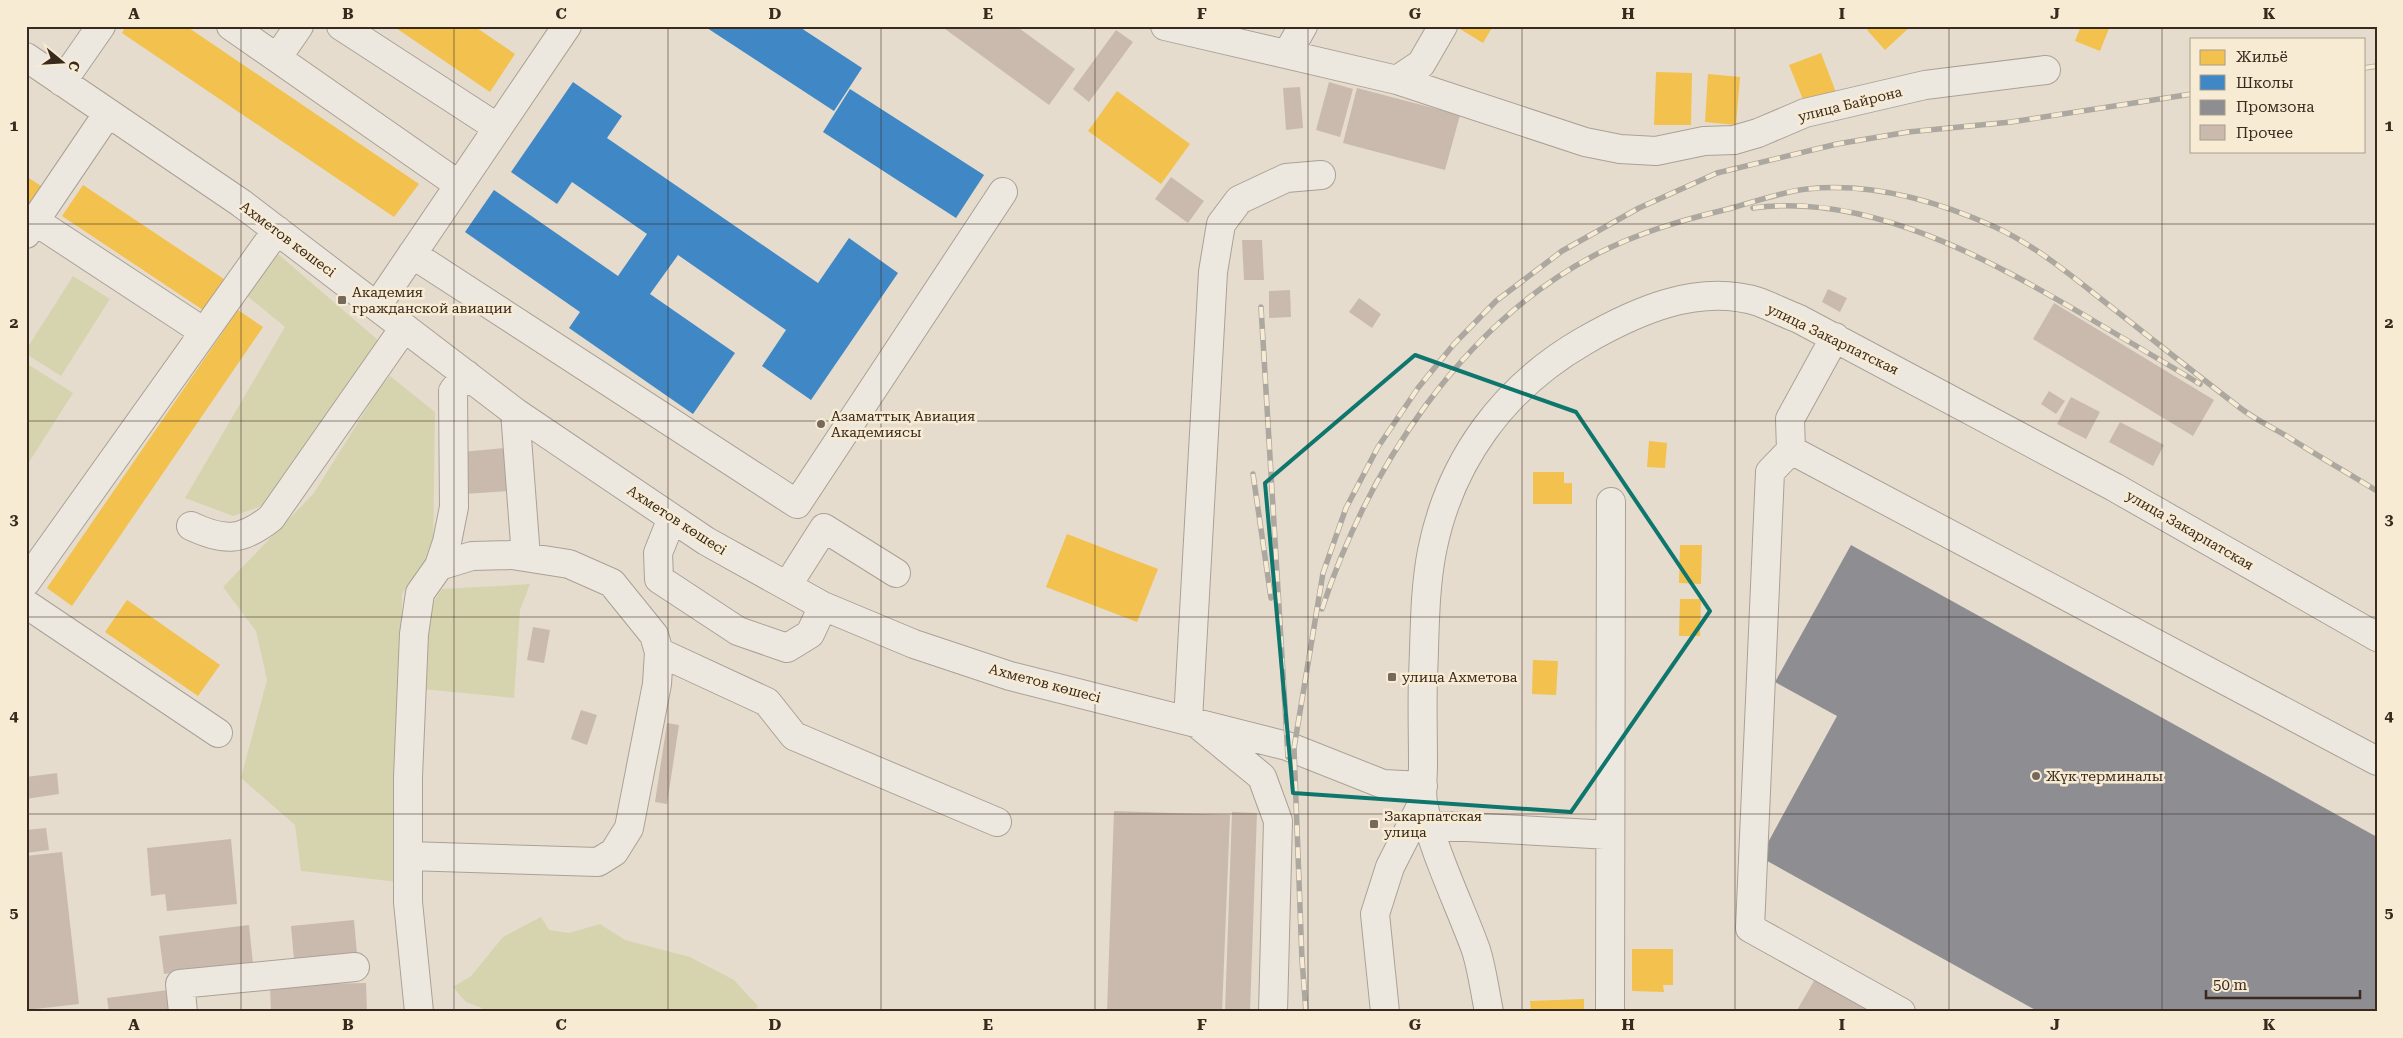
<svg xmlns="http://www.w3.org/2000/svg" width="2403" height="1038" font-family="'Roboto Serif',serif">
  <rect width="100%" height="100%" fill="#e5dccd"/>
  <path fill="#d6d4af" d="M278,254L379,341L313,442L262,506L233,516L185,498L285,327L246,295Z
    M73,276L110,299L61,376L26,354V350Z
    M26,363L73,393L26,467Z
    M390,376L435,412L433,552L402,594L398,882L301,871L295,825L241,778L267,680L256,631L223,587L314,493L380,387Z
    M530,584L520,610L514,698L422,689L426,614L442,589Z
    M541,917L549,930L569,933L600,924L625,940L690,957L734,980L758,1006L753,1012H480L482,1008L466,1002L453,987L471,976L503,937Z"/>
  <path fill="#f2c14e" d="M126,26H186L419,184L394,217L122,33Z
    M393,26H474L515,54L490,92Z
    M1455,26H1493L1483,43Z
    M1872,26H1911L1885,50L1867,30Z
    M2081,26H2110L2100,51L2075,41Z
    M1821,53L1837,95L1806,107L1789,65Z
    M1656,72L1692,73L1691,125H1654Z
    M1708,74L1740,77L1736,125L1705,122Z
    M1117,91L1190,144L1161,184L1088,131Z
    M26,176L50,192L26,227Z
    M83,185L224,279L203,310L62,216Z
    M238,310L263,327L72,606L47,588Z
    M1649,441L1667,443L1665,468L1647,467Z
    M1533,472H1564V483H1572V504H1533Z
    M1067,534L1158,569L1137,622L1046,587Z
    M1680,545H1702L1701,584L1679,583Z
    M1680,599H1701L1700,636H1679Z
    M127,600L220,665L198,696L105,632Z
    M1533,660L1558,661L1556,695L1532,694Z
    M1632,949H1673V985H1663L1664,992L1632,991Z
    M1584,999V1012H1531L1530,1001Z"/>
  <path fill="#3f88c5" d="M704,26H798L862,68L834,111Z
    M573,82L622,116L607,138L818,283L849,238L898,273L811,400L762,366L786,330L678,255L650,294L735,353L693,414L569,328L580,312L465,232L494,190L618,276L647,234L572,182L557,204L511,172Z
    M850,89L984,175L956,218L823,132Z"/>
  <path fill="#8d8d92" d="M1851,545L2377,837V1012H2039L1760,857L1837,716L1775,682Z"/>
  <path fill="#cabaae" d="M941,26H1001L1004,29L1006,26H1016L1075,69L1049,105Z
    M1116,30L1133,42L1089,102L1073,89Z
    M1329,82L1353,89L1340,137L1316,130Z
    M1300,87L1303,128L1286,130L1283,88Z
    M1357,88L1460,115L1445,170L1343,143Z
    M1171,177L1204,201L1188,223L1155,199Z
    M1242,240H1262L1264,280H1244Z
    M1828,289L1847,298L1840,312L1822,302Z
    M1290,290L1291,317L1269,318V291Z
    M1359,298L1381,314L1372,328L1349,312Z
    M2054,303L2214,400L2193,436L2033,339Z
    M2049,391L2065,401L2056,414L2041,404Z
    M2071,397L2100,412L2086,439L2057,424Z
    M2120,422L2164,445L2153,466L2109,442Z
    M505,448L509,491L464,494L461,452Z
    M533,627L550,630L544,663L527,660Z
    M581,710L597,715L587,745L571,739Z
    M667,723L679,725L667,804L655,802Z
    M57,773L59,794L26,799V777Z
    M1114,811L1230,815L1222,1012H1107Z
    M1232,812L1257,813L1250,1012H1225Z
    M46,828L49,850L26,853V830Z
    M231,839L237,904L167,911L165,894L151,896L147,848Z
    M62,852L79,1004L26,1010V856Z
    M354,920L357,954L294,960L291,926Z
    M249,925L253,964L164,974L159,936Z
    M1818,974L1885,1012H1796Z
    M366,983L367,1012H271L270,985Z
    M168,990L171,1012H109L107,998Z"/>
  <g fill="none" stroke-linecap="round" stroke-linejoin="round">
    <defs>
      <path id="minor" d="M231,26L459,185
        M341,26L498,128
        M1165,26L1397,80L1585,142L1620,149L1656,151L1704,141L1734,140L1758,133L1805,113L1925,85L2046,70
        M1287,54L1303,26
        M26,57L241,203L515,412L706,541L823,606L914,644L1010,676L1287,746L1383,784L1423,786
        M277,58L299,26
        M1397,80L1421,64L1443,26
        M62,82L101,26
        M35,221L204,332
        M26,234L108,113
        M412,254L797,504L1003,192
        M377,306L567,26
        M1835,337L1790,419L1791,450L1770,472L1750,928L1901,1012
        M515,412L526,557
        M1791,450L2377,761
        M672,518L658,553L659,579L738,631L787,648L810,634L823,606
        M191,526C225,542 242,541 271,518L404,328
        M26,582L277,230
        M787,586L824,528L896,573
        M26,604L218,733
        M659,652L767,702L794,736L997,822
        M1188,720L1213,272L1221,224L1239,200L1286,178L1321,175
        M1201,727L1262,777L1278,821L1273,1012
        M1430,825L1610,835
        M408,856L598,862L614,852L629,828L657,684L659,652L654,635L612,583L569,564L512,555L472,556L439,566
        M183,1012L180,984L355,967
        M419,1012L408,902V777L414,634L420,593L439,566L447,542L454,507L453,391L466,374
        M1385,1012L1375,914L1390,867L1423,802
        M1489,1012C1485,992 1482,969 1476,950C1459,903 1433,852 1423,803C1421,791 1423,777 1423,765C1423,735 1422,706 1423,677C1425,635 1424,592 1432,551C1450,460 1504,387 1584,341C1636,311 1698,283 1759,302C1772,307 1786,314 1799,319L2114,487L2377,637
        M1610,1012L1611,502"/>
    </defs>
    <use href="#minor" stroke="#aaa196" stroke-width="30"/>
    <use href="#minor" stroke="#ede8df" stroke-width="28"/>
    <defs>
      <path id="rail" d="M2364,68L2377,66
        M1753,208C1870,192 1992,261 2089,318C2126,340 2164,362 2200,384
        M1261,307L1288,757
        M1253,474L1271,598
        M1322,609C1368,469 1461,325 1595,255C1637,233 1682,220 1728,209C1754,202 1781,192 1807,189C1871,182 1937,201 1995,227C2034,245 2068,273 2101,299C2147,335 2192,371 2239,407C2253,418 2269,426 2285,435C2315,454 2346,472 2377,491
        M1306,1012L1302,960L1294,748L1323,573L1346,508L1378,447L1418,388L1454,344L1496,301L1562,251L1639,208L1717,173L1837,144L1908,132L2011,122L2192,94"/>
    </defs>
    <use href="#rail" stroke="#aca79f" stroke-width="5.5"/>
    <use href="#rail" stroke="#f7ebd3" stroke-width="4" stroke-dasharray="11" stroke-linecap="butt"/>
  </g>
  <path fill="none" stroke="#0f766e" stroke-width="4" stroke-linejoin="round" d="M1415,355L1576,412L1710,611L1571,812L1293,793L1265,483Z"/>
  <path fill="none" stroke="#3a2a1e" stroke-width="1" stroke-opacity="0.55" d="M241,26V1012M454,26V1012M668,26V1012M881,26V1012M1095,26V1012M1308,26V1012M1522,26V1012M1735,26V1012M1949,26V1012M2162,26V1012M26,224H2377M26,421H2377M26,617H2377M26,814H2377"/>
  <g fill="#76685b" stroke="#f7ebd3" stroke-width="2">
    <rect x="337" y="295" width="10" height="10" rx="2.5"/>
    <circle cx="821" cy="424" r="5"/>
    <rect x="1387" y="672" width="10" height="10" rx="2.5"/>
    <circle cx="2036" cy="776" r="5"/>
    <rect x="1369" y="819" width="10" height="10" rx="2.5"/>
  </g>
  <g text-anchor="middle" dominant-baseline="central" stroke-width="5" stroke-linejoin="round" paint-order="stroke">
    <g font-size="14" fill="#3a2a1e" stroke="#f7ebd3">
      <text transform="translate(1850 104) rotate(-14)">улица Байрона</text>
      <text transform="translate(288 239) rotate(37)">Ахметов көшесі</text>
      <text transform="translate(1833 339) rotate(26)">улица Закарпатская</text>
      <text transform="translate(677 520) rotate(33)">Ахметов көшесі</text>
      <text transform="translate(2190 530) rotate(30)">улица Закарпатская</text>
      <text transform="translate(1045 683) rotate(15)">Ахметов көшесі</text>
    </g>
    <g font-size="14" fill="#3a2a1e" stroke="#f7ebd3" text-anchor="start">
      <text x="352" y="292">Академия<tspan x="352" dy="16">гражданской авиации</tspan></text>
      <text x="831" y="416">Азаматтық Авиация<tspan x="831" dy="16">Академиясы</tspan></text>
      <text x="1402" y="677">улица Ахметова</text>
      <text x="2046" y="776">Жүк терминалы</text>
      <text x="1384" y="816">Закарпатская<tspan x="1384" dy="16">улица</tspan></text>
    </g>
  </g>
  <rect width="2403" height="1038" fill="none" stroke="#f7ebd3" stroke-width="55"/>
  <rect x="2190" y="38" width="175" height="115" fill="#f7ebd3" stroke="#ab9e8b"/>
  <rect x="2200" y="50" width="25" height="15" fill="#f2c14e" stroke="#ab9e8b"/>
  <text x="2236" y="62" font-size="15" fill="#3a2a1e">Жильё</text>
  <rect x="2200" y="75" width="25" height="15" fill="#3f88c5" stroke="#ab9e8b"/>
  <text x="2236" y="88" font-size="15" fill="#3a2a1e">Школы</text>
  <rect x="2200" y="100" width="25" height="15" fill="#8d8d92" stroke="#ab9e8b"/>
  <text x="2236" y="112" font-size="15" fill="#3a2a1e">Промзона</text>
  <rect x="2200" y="125" width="25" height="15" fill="#cabaae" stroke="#ab9e8b"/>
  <text x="2236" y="138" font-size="15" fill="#3a2a1e">Прочее</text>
  <g transform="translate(62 62) rotate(108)" stroke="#f7ebd3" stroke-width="4" paint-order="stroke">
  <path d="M0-4L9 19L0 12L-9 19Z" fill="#3a2a1e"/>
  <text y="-8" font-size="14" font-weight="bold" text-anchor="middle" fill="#3a2a1e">С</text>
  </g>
  <path d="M2206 990v8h154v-8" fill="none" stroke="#3a2a1e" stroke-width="2.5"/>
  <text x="2213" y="990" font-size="15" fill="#3a2a1e" stroke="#f7ebd3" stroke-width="4" paint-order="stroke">50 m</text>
  <rect x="28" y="28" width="2348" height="982" fill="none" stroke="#3a2a1e" stroke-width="2"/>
  <g font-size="16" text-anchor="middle" font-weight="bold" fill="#3a2a1e">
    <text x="134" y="19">A</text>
    <text x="348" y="19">B</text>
    <text x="561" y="19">C</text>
    <text x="775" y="19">D</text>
    <text x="988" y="19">E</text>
    <text x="1202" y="19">F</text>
    <text x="1415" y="19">G</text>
    <text x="1628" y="19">H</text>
    <text x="1842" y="19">I</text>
    <text x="2055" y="19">J</text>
    <text x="2269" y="19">K</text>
    <text x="14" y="131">1</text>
    <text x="2389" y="131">1</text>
    <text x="14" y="328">2</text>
    <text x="2389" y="328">2</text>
    <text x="14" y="525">3</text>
    <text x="2389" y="525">3</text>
    <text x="14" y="721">4</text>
    <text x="2389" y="721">4</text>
    <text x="14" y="918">5</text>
    <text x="2389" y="918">5</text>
    <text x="134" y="1030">A</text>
    <text x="348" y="1030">B</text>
    <text x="561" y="1030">C</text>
    <text x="775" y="1030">D</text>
    <text x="988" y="1030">E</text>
    <text x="1202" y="1030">F</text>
    <text x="1415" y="1030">G</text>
    <text x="1628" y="1030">H</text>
    <text x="1842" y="1030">I</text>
    <text x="2055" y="1030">J</text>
    <text x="2269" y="1030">K</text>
  </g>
</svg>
